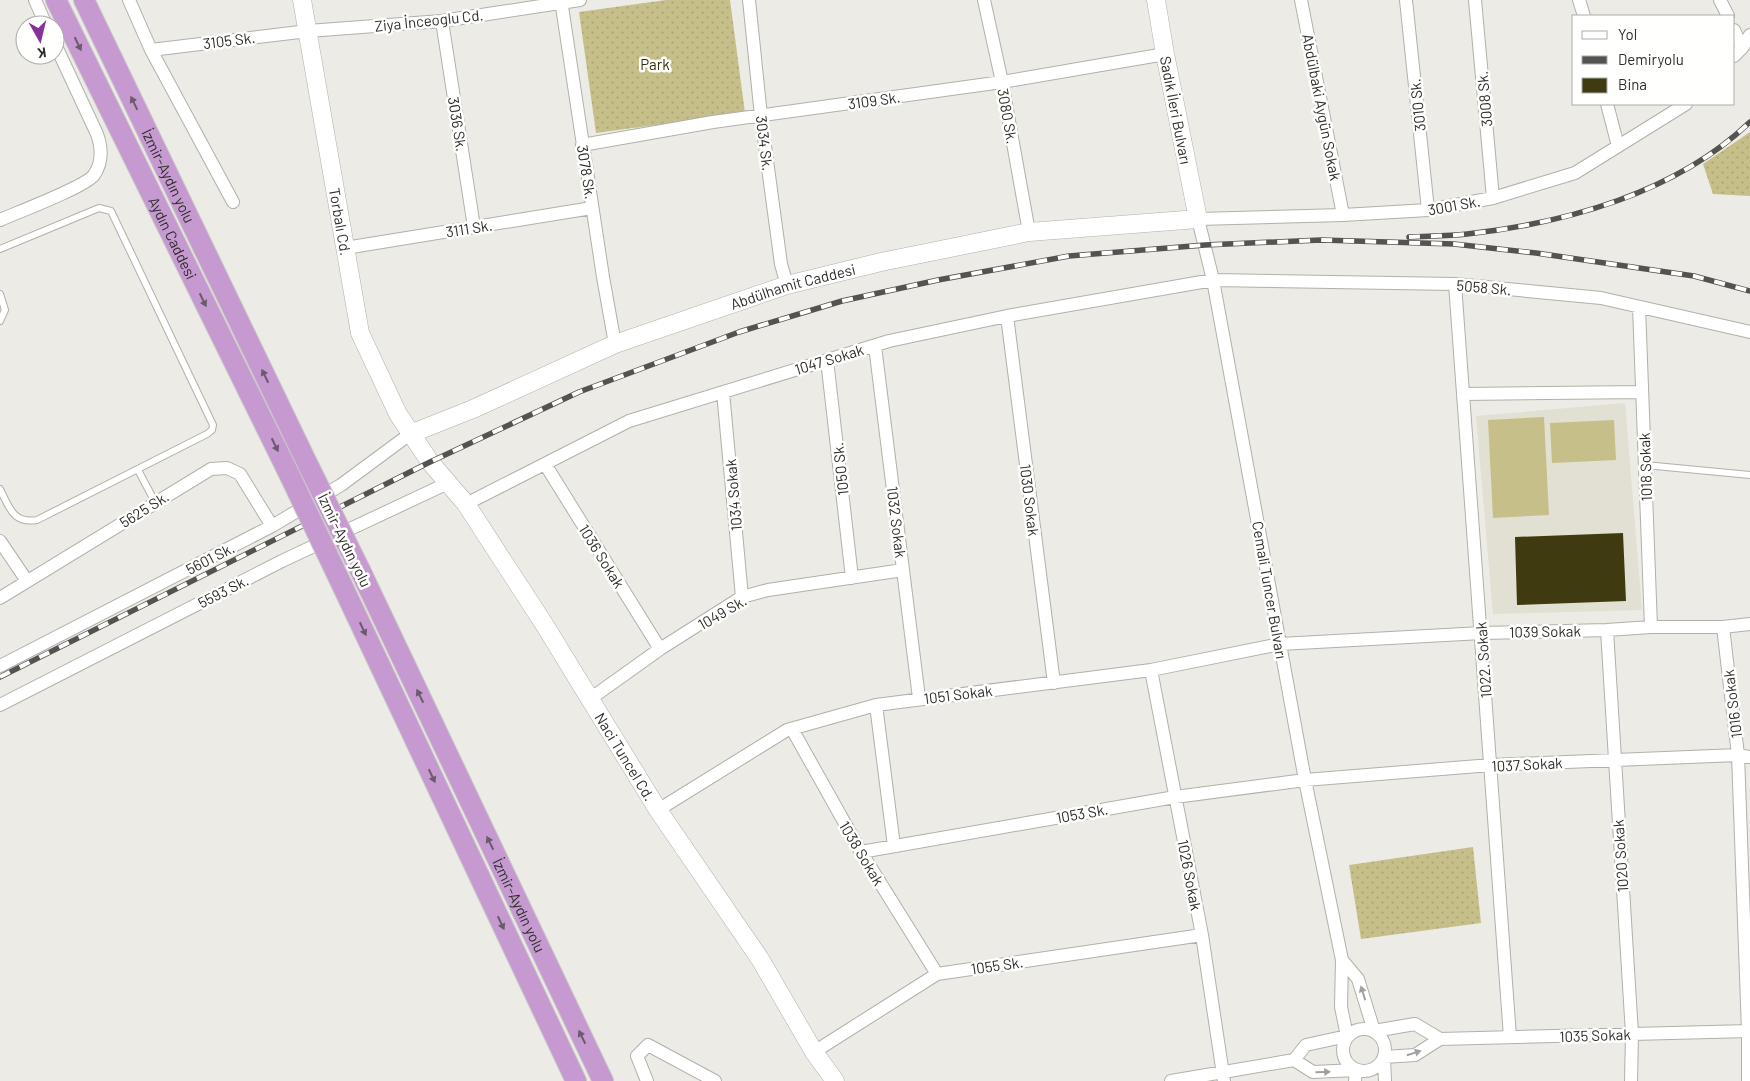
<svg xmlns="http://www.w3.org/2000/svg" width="1750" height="1081" font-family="Barlow,sans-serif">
  <defs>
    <pattern id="grass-dots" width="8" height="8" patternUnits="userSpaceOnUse" patternTransform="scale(1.25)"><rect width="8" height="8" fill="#c7bf8a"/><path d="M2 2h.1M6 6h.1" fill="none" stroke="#aba477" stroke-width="1.8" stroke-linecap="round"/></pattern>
  </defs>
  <rect width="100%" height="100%" fill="#ecebe5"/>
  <path fill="#e2e0d2" d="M1625,403L1642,610L1493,614L1476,416Z"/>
  <path fill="url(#grass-dots)" d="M666,0H730L745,113L596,133L579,12Z
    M1750,132V196L1713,194L1703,164Z
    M1473,847L1481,923L1361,939L1349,865Z"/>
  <path fill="#c7bf8a" d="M1544,417L1549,515L1493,518L1488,420Z
    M1614,420L1616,460L1552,463L1550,423Z"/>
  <path fill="#403a10" d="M1623,533L1626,601L1517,605L1515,537Z"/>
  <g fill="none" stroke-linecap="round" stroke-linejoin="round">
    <defs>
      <path id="service" d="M0,249L99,208L111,211L213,425L212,430L207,434L37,520C13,524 9,507 0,489
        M0,294L5,310L0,321
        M1645,465L1750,475
        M138,470L155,502"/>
      <path id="minor" d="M35,0L46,25
        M129,0L151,50L233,202
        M561,0L603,277L615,344
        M749,0L761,116L781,264L787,285
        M984,0L1002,82L1029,232
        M1301,0L1343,215
        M1406,0L1428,210
        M1475,0L1493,198
        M1579,0L1584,16
        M1720,0L1728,16
        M442,21L474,227
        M1734,30L1742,48
        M151,50L308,31L442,21L580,0
        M1734,56L1742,48L1750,35
        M1607,104L1618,146
        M582,145L713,122L1002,82L1165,54
        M0,220C18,212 85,187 94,175C103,162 102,148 97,134L55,44
        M345,248L592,208
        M1455,284L1510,1037
        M1639,307L1651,627
        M1007,316L1054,683
        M875,346L919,698
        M827,360L852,578
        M723,392L742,597
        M1463,394L1642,392
        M545,464L660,649
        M466,504L629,421L889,341L1007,316L1213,280L1455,284L1601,298L1750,332
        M0,541L27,581
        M0,598L211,469L227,468L240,474L272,526
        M1723,627L1738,755L1748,1031V1081
        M1607,630L1632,1034L1631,1081
        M0,666L272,526L341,485L410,434
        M1151,670L1202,935L1224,1081
        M590,699L660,649L742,597L768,590L903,570
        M0,705L282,561L448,483
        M876,705L894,846
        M792,729L861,852L937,974
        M658,810L787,730L876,705L1151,670L1280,644L1482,633L1607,630L1651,627H1723L1750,624
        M861,852L1175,797L1305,780L1491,765L1738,755L1750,757
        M1342,960L1358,979L1374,1031L1415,1024L1440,1039
        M1343 1050a21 21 0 1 1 42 0a21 21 0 1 1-42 0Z
        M1440,1039L1750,1031
        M814,1052L937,974L1202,935
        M1294,1060L1306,1045L1347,1036L1341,1007L1342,960L1305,780L1213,280L1198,219L1343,215L1428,210L1493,198L1575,173L1686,104
        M1294,1060L1313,1072L1356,1070L1355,1081
        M647,1081L637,1056L648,1045L715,1081
        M1171,1081L1294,1060
        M1385,1081L1384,1057L1415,1055L1440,1039"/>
      <g id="secondary">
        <path id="s1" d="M302,0L360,333L398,414L430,462L466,504L544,624L658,810L760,959L814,1052L835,1081"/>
        <path id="s2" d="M410,434L473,409L615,344L787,285L881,262L1029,232L1198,219L1165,54L1156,0"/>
      </g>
      <g id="trunk">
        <path id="s3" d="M56,0L290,476"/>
        <path id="s4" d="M84,0L309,467"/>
        <path id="s5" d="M360,570L603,1081"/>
        <path d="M342,585L576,1081"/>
      </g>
    </defs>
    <use href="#service" stroke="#b1b0ab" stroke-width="8"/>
    <use href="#minor" stroke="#b1b0ab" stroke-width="14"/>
    <use href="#secondary" stroke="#b1b0ab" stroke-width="19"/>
    <use href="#trunk" stroke="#c9c8c8" stroke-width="22"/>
    <use href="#service" stroke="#fff" stroke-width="6"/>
    <use href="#minor" stroke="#fff" stroke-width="12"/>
    <use href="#secondary" stroke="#fff" stroke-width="18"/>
    <use href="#trunk" stroke="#c69ad0" stroke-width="20"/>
    <defs>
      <path id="rail" d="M1409,237C1428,236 1448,236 1467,234C1566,223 1676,193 1750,122
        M0,677L430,462L579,392L739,332L842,301L938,280L1069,256L1205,245L1321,240L1454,244L1536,253L1694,276L1750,291"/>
    </defs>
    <use href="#rail" stroke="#545350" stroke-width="5.5"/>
    <use href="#rail" stroke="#fffffe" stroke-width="4" stroke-dasharray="11" stroke-linecap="butt"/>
    <defs>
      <path id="trunk-bridge" d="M309,467L360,570
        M290,476L342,585"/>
    </defs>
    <use href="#trunk-bridge" stroke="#c9c8c8" stroke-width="22" stroke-linecap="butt"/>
    <use href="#trunk-bridge" stroke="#c69ad0" stroke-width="20"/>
  </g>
  <defs><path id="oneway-solid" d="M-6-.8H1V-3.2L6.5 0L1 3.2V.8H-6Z" transform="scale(1.25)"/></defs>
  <g fill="#6b596d">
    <use href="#oneway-solid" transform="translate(78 44) rotate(64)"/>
    <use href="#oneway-solid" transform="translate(134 103) rotate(-116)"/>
    <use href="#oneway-solid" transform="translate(203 300) rotate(64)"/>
    <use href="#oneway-solid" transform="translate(265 376) rotate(-116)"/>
    <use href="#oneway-solid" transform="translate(275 445) rotate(64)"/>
    <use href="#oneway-solid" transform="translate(363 629) rotate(65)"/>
    <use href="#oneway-solid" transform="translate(420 696) rotate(-116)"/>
    <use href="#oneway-solid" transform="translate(432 776) rotate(65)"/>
    <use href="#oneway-solid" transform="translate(490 843) rotate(-116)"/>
    <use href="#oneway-solid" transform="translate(501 923) rotate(65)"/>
    <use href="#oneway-solid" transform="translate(582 1037) rotate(-116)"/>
  </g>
  <g fill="#a1a0a0">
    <use href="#oneway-solid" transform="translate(1363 993) rotate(-107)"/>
    <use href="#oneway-solid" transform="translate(1414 1053) rotate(-17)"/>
    <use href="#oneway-solid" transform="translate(1323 1072) rotate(-2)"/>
  </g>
  <g text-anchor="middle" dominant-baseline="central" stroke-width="5" stroke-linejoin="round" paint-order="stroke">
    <g font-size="15" fill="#2e2d2b" stroke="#fffffe">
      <text transform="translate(429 20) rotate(-6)">Ziya İnceoglu Cd.</text>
      <text transform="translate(229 40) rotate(-7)">3105 Sk.</text>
      <text transform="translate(1484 99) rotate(-95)">3008 Sk.</text>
      <text transform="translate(874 100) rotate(-8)">3109 Sk.</text>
      <text transform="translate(1417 105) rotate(-96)">3010 Sk.</text>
      <text transform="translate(1322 107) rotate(79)">Abdülbaki Aygün Sokak</text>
      <text transform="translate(1176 110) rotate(79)">Sadık İleri Bulvarı</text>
      <text transform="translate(1008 116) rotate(80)">3080 Sk.</text>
      <text transform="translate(458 124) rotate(81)">3036 Sk.</text>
      <text transform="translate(765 143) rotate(83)">3034 Sk.</text>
      <text transform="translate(587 172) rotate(81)">3078 Sk.</text>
      <text stroke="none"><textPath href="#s4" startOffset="195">İzmir-Aydın yolu</textPath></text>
      <text transform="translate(1454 205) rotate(-10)">3001 Sk.</text>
      <text stroke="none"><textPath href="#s1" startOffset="225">Torbalı Cd.</textPath></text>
      <text transform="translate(469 228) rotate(-9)">3111 Sk.</text>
      <text stroke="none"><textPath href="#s3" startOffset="265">Aydın Caddesi</textPath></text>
      <text stroke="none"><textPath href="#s2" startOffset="411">Abdülhamit Caddesi</textPath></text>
      <text transform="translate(1484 287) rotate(5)">5058 Sk.</text>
      <text transform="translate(829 359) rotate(-17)">1047 Sokak</text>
      <text transform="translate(1645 467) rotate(-92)">1018 Sokak</text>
      <text transform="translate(840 469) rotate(-96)">1050 Sk.</text>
      <text transform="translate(733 495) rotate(-95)">1034 Sokak</text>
      <text transform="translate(1030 500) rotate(83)">1030 Sokak</text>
      <text transform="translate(144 509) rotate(-32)">5625 Sk.</text>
      <text transform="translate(897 522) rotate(83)">1032 Sokak</text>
      <text transform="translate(345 540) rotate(64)">İzmir-Aydın yolu</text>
      <text transform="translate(602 556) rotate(58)">1036 Sokak</text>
      <text transform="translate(210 558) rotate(-27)">5601 Sk.</text>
      <text transform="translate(1270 590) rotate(80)">Cemali Tuncer Bulvarı</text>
      <text transform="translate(223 591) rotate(-27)">5593 Sk.</text>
      <text transform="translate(722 612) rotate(-30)">1049 Sk.</text>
      <text transform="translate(1545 631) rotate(-1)">1039 Sokak</text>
      <text transform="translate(1483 660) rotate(-94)">1022. Sokak</text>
      <text transform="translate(958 694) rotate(-7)">1051 Sokak</text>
      <text transform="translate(1732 704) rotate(-97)">1016 Sokak</text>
      <text stroke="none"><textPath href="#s1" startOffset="839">Naci Tuncel Cd.</textPath></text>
      <text transform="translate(1527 764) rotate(-3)">1037 Sokak</text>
      <text transform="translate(1082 813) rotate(-10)">1053 Sk.</text>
      <text transform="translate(862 853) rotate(59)">1038 Sokak</text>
      <text transform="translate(1620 856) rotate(-94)">1020 Sokak</text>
      <text transform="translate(1190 875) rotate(79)">1026 Sokak</text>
      <text stroke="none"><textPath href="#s5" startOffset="371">İzmir-Aydın yolu</textPath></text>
      <text transform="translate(997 965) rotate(-8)">1055 Sk.</text>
      <text transform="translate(1595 1035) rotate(-2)">1035 Sokak</text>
    </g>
    <g font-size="15" fill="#35300e" stroke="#fffffe">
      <text x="655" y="64">Park</text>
    </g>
  </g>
  <rect x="1572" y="15" width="162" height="90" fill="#fffffe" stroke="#ababaa"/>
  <rect x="1582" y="31" width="25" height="8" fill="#ffffff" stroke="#ababaa"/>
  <text x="1618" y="40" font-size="15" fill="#2e2d2b">Yol</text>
  <rect x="1582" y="56" width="25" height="8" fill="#545350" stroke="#ababaa"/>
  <text x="1618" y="65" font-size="15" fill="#2e2d2b">Demiryolu</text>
  <rect x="1582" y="78" width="25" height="15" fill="#403a10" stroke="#ababaa"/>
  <text x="1618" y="90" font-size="15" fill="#2e2d2b">Bina</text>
  <g transform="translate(40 40) rotate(172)"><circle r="24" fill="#fffffe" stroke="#ababaa"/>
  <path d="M0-4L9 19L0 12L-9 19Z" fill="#88309d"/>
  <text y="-8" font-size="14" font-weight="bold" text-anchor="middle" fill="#2e2d2b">K</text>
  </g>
</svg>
